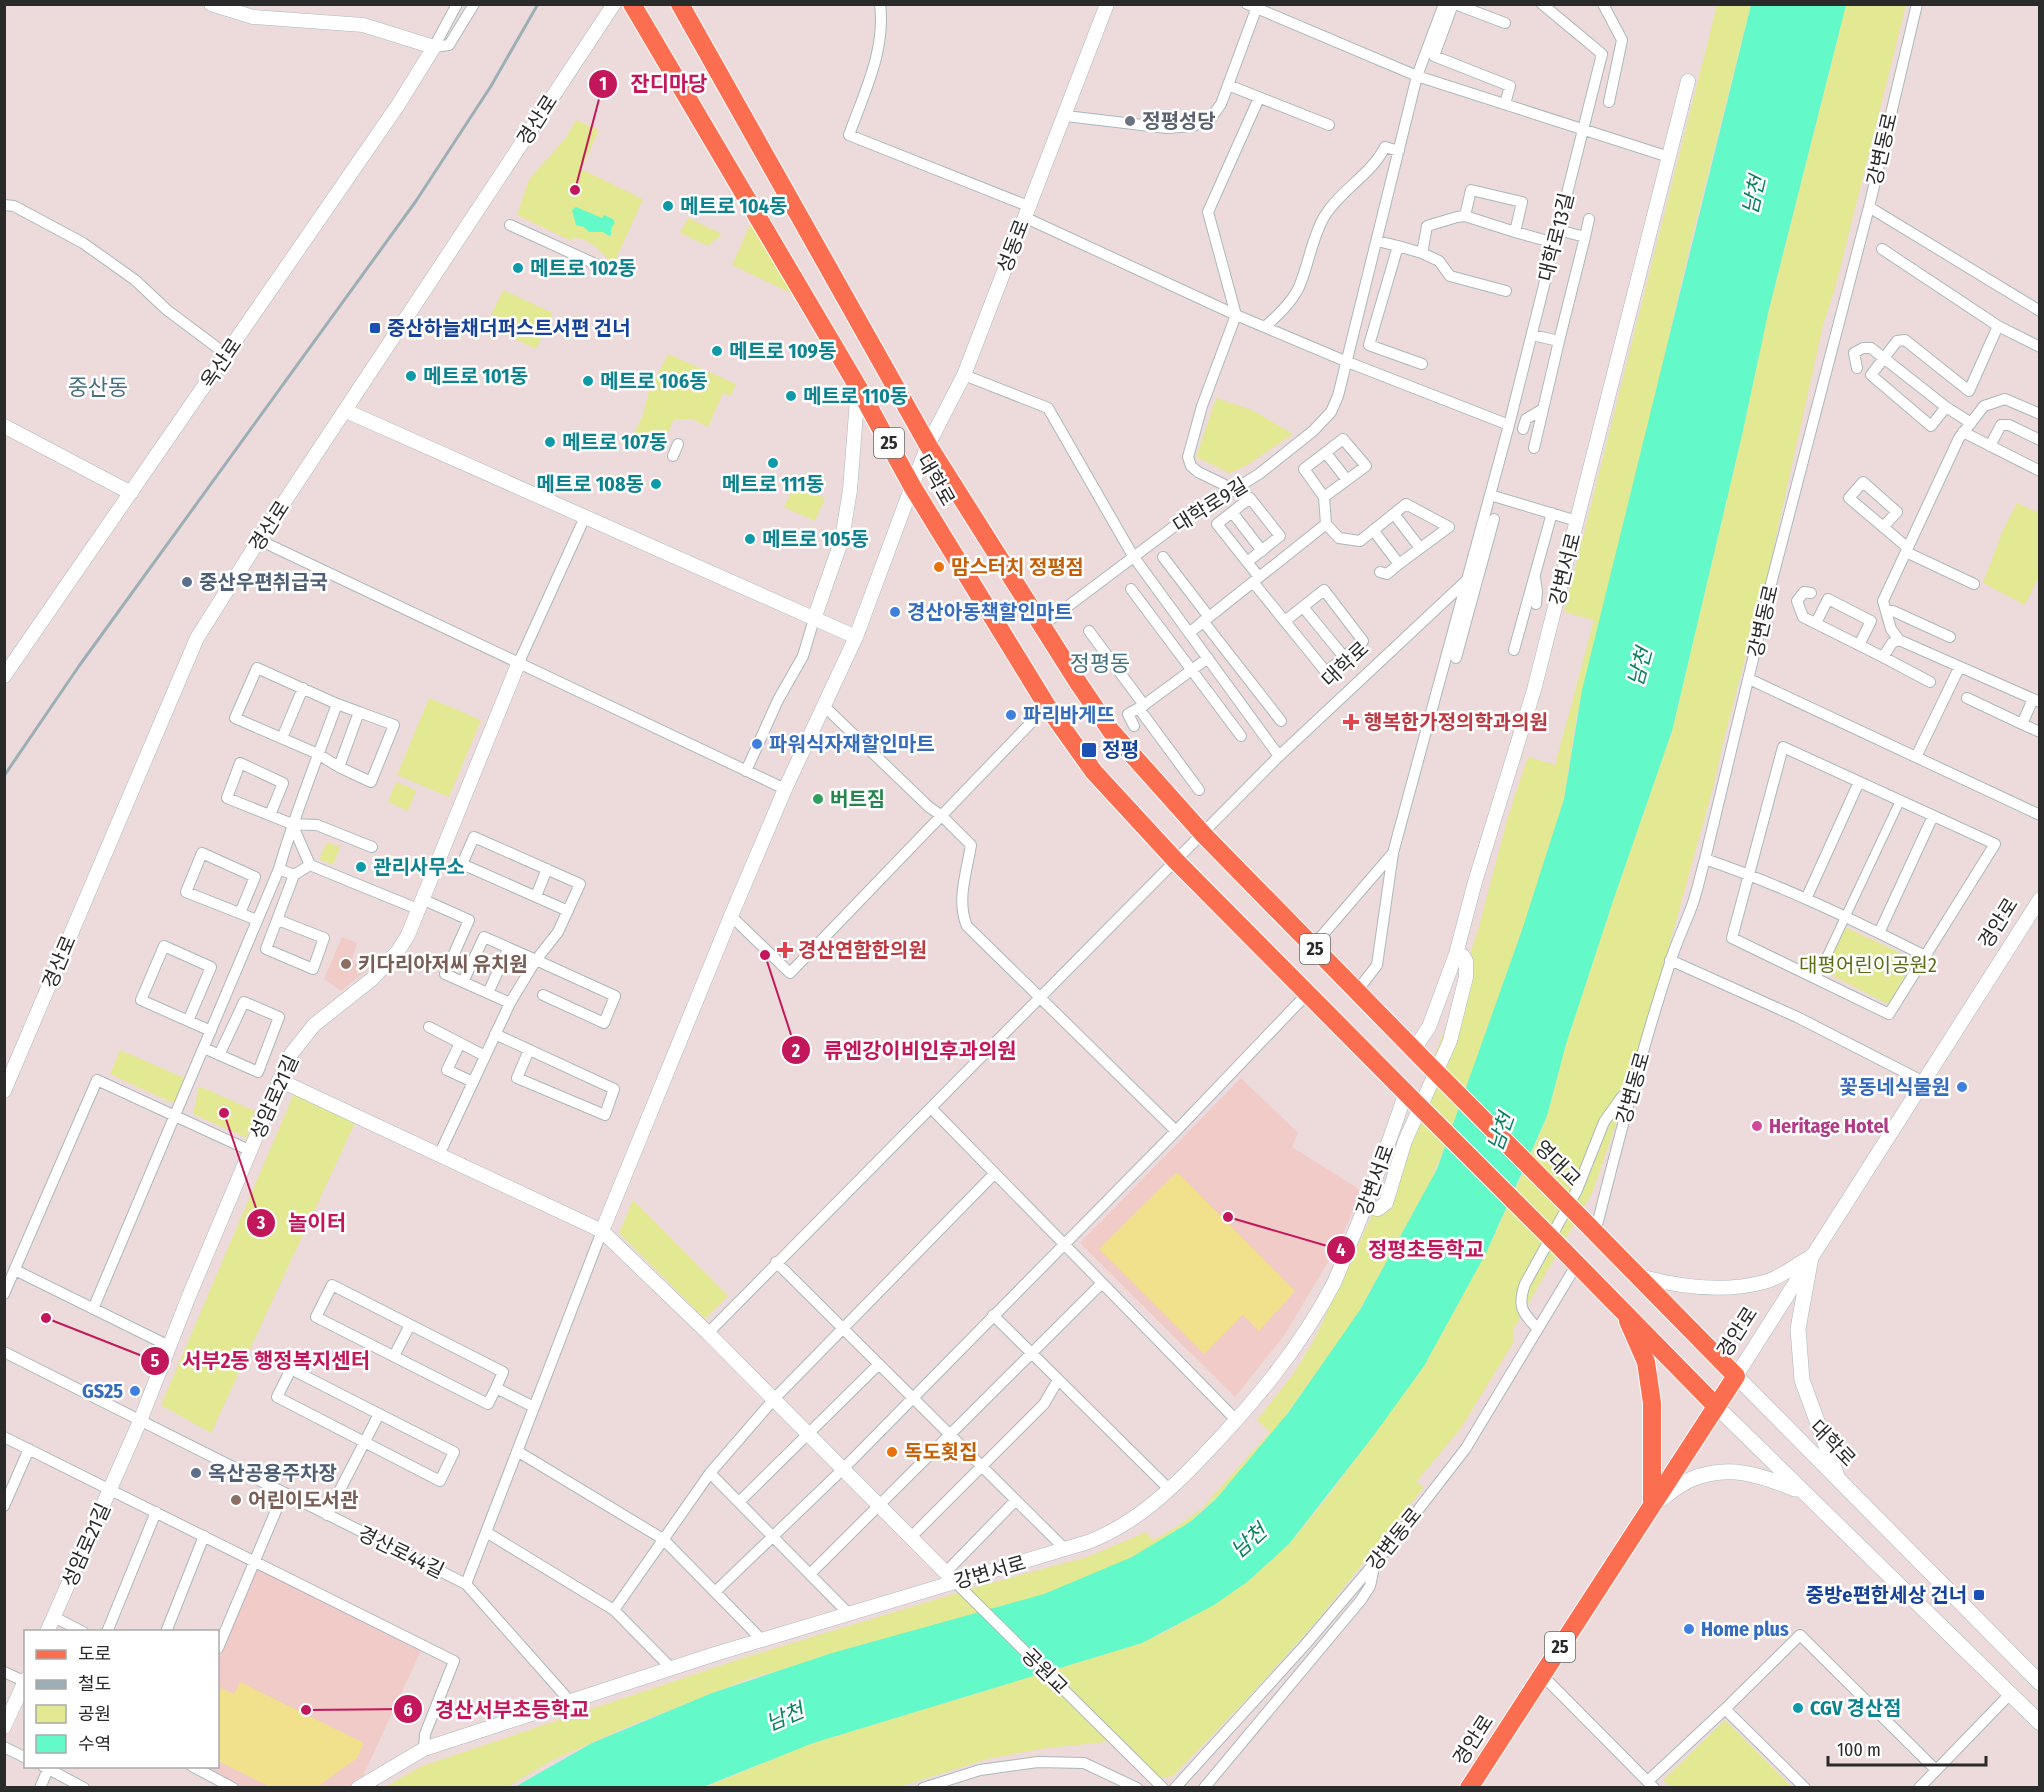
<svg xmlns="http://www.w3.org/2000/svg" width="2044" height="1792" font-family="'Fira Sans Condensed','Noto Sans KR',sans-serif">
  <rect width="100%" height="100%" fill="#eddadb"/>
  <path fill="#f1cbc8" d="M342,937L357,943L352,960L370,968L341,991L324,979Z
    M1241,1078L1298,1133L1292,1147L1362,1191L1337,1247L1285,1334L1235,1397L1080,1243Z
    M259,1564L423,1646L358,1787H233L193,1767L218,1766V1654Z"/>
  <path fill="#e3e992" d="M1717,5H1751L1693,233L1640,460L1577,714L1564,799L1525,922L1449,1136L1431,1181L1355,1318L1279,1425L1219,1495L1188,1523L1141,1553L1059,1590L748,1679L627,1727L553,1760L507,1787L383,1788L422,1766L743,1658L987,1584L1087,1557L1146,1532L1153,1540L1175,1528L1202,1508L1270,1432L1257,1420L1294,1373L1315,1338L1386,1185L1407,1122L1449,1020L1479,926L1509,813L1528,757L1555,765L1594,620L1564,612Z
    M1846,5H1906L1835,288L1823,325L1769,568L1723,742L1714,784L1636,1065L1593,1191L1513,1330V1343L1461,1428L1416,1482L1424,1487L1316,1622L1244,1702L1173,1776L1161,1778L1124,1740L1048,1748L991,1758L898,1787L703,1788L813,1743L1142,1643L1171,1629L1247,1582L1289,1544L1325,1500L1424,1366L1486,1253L1523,1173L1547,1116L1566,1044L1614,898L1672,731L1742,435L1769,309Z
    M576,120L599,130L581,169L643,199L616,259L608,260C599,248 589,239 574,238L572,241L517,215L529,179L565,139Z
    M688,218L722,234L708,246L680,233Z
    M752,220L795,295L732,265Z
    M503,290L553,313L536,349L486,326Z
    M668,354L736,384L731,396L723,393L708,427L692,419H674L660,450L632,437L642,417L649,391Z
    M1216,398L1252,410L1293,434L1247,465L1230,473L1196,457Z
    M807,482L822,489L819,495L825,498L815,521L784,507L793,488L802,493Z
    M2017,503L2039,513V576L2025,605L1983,583L2003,530Z
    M429,698L481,720L449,797L397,775Z
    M396,782L416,790L408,811L388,802Z
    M327,842L340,847L333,865L319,859Z
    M1845,927L1915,960L1888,1004L1821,970Z
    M120,1050L189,1080L181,1107L110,1074Z
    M298,1084L360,1112L211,1433L161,1405Z
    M199,1086L255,1111L247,1138L193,1114Z
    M633,1200L728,1296L705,1319L619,1233Z
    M1725,1720L1792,1787H1671L1663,1780Z"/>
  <path fill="#f1e08c" d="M1177,1172L1295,1291L1259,1331L1243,1315L1204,1354L1099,1249Z
    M240,1682L364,1743L357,1758L317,1787H270L218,1761V1695L221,1688L234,1694Z"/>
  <path fill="#64f9c8" d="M1751,5H1846L1769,309L1742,435L1672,731L1614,898L1566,1044L1547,1116L1486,1253L1424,1366L1374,1435L1289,1544L1247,1582L1214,1605L1142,1643L813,1743L703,1787L513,1788L592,1743L712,1693L832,1653L1044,1594L1132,1557L1190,1522L1216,1499L1288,1413L1360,1310L1437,1169L1522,930L1564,799L1582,690Z
    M576,207L602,218L604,215L613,219L615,223L611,228V235L609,236L603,232H589L584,227L576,225L572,210Z"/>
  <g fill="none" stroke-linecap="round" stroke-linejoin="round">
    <defs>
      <path id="pedestrian" d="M1816,979L1900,801"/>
      <path id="minor" d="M880,4C886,50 864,93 849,135L1028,206
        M1247,4L1417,76L1669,157
        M1453,4L1434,56L1510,86L1505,104
        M1455,4L1505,23
        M1603,4L1622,40L1609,102
        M434,47L449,45L474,4
        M434,47L457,4
        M1228,85L1329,125
        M1066,116L1167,128L1193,126L1211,118L1221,104L1258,4
        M4,205L14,206L83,243L135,280L167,310L227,355
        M1869,207L2040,311
        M1024,217L1236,315L1345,361L1509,425
        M510,225L602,267
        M1558,230L1585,237L1559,341
        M1515,232L1555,243
        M1585,237L1589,219
        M1377,241L1398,246L1369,345L1422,364
        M1398,246L1422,253L1427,226L1457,217L1465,216L1471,190L1522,202L1515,232L1465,216
        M1882,249L1998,326
        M1422,253L1439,261L1450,276L1506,291
        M1266,326C1278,315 1292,302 1299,287C1309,264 1311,240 1324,217C1340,190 1371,175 1385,147L1399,151
        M1532,335L1559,341L1534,448
        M1857,368L1854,353L1863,348H1871L1946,407L1971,423
        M964,375L1048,408L1133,556L1279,756
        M1946,407L1931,426L1871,375L1897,341L1905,340L1969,391L1998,326L2040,347
        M2040,414L2005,399L1984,406L1959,438L1883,601L1891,629L1899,640L2040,702
        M1523,429L1526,419L1543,409
        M1963,432L2040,471
        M1990,446L2001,425H2009L2040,440
        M1326,453L1347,480
        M673,456L678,444
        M1233,489L1198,472L1191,466L1188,457L1202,406L1236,315L1208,212L1259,98
        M1490,495L1577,521
        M1324,497L1366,466L1343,439L1304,469L1324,497L1326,524L1339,538L1360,541L1406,504L1449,527L1399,564L1373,530
        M1232,512L1262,551
        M1394,514L1420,548
        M1883,527L1897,512L1863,482L1849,498L1908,548
        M259,540L785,789
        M1906,552L1974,584
        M1163,557L1209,617
        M1247,562L1280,536L1250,498L1217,524L1259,577
        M1380,572L1387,574L1399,564
        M1535,578L1537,592L1536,604
        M1253,582L1326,672L1363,641L1324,590L1285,621
        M1131,589L1241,736
        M1465,589L1474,592L1494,519
        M1811,593L1804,592L1797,601L1803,617L1883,657L1892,643L1899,640
        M1303,607L1344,657
        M1886,611H1893L1950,637
        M1203,621L1281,721
        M1816,623L1828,599L1871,621L1859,645
        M1043,625L1172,528L1259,474L1313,431L1331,412L1338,396L1417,76L1444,4
        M1089,631L1144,705L1208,658
        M1189,633L1326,524
        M1514,650L1552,513
        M1883,657L1930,682
        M1456,658L1474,592
        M519,662L585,517
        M1749,679L2040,815
        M1967,698L2022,724
        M2033,699L2022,724L2040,732
        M1144,705L1140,710L1199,790
        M824,706L929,807L942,816L971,845C967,871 956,901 967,926L1176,1131
        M1134,726L1128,714L1144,705
        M282,738L303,688
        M1783,747L1995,844L1889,1014L1732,938Z
        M1916,757L1959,668
        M339,767L371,782L394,725L359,712
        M746,771L778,700L803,656L814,619
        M270,815L283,783L240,763L227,798L292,824L310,865L420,910
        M292,824L317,825L372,847
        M1705,859C1781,885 1854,920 1925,956
        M310,865L294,875L279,869C295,813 317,759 337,704L257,668L235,718L318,754L339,767L359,712L337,704
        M536,896L547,869
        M1806,899L1859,782
        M424,900L469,920L445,974L463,982
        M240,913L255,877L202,853L186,892L257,920
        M731,916L790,973L1047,706
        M278,920L324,938L313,969L266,949L294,875
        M1879,933L1933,816
        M1313,946L1393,853L1509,425L1602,54L1542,4
        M1670,960L1797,1017L1924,1082
        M1357,991L1377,965L1393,853
        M488,993L508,949
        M543,995L604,1023L615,996L536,960L558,932L580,884L474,837L462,864L568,911
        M188,1021L211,967L164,946L141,1000L211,1031
        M429,1027L485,1056
        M495,1034L614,1089L605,1115L517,1078L529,1050
        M460,1043L447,1070L473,1082
        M204,1048L258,1072L279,1017L244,1002L219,1055
        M931,1108L1237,1421
        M439,1155L510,1003L536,960L484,937L463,982L510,1003
        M1595,1233C1618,1142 1641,1052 1670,963C1676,942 1686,923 1693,903C1698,888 1701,873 1705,859L1771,584L1869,207L1917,4
        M776,1262L1065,1549
        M15,1270L169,1346
        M4,1294L97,1080L251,1151
        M93,1309L279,869
        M993,1315L1169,1489
        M1538,1329C1522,1312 1517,1307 1525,1284L1577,1190L1604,1122L1621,1098L1633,1087
        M708,1333L1278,757L1467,580
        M4,1352L466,1584L569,1700
        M394,1356L410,1325
        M496,1388L488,1404L316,1317L332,1285L503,1372L496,1388L534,1407
        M4,1437L454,1661L425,1734L424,1749
        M517,1451L663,1539L715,1592
        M710,1473L849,1614
        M739,1502L879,1364
        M4,1506L29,1449
        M327,1515L379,1414L454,1452L440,1481L277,1397L291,1369L379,1414
        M486,1532L614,1610L710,1473L774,1399L995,1173
        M911,1537L1044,1404L1058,1380
        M946,1572L1016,1500
        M810,1574L1102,1283
        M955,1582L1163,1788
        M466,1584L602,1231
        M614,1610L671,1668
        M54,1617L83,1632
        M107,1632L156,1512
        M166,1632L204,1536
        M762,1640L715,1592L843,1469L1176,1131L1307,994
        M218,1648L283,1494
        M4,1672L26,1682
        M1542,1675L1654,1788
        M1725,1709L1800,1635L1936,1770
        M4,1747L26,1758
        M43,1766L84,1788
        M192,1766L233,1788
        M1648,1781L1725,1709L1805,1788
        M40,1788L48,1769
        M923,1788L980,1770L1038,1762L1084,1763L1137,1788
        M1175,1788L1305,1645L1401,1532L1466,1448L1577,1264
        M1204,1788L1361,1600L1370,1586L1375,1563
        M1919,1788L2010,1694"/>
      <path id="tertiary" d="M346,411L856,637
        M4,426L131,493
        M814,619L842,539L850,490L858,387
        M4,676L398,105L434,47L363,25L253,17L211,4
        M1414,1049L1429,1027L1456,954L1475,882L1534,690L1688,81
        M279,1080L602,1231
        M4,1091L197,638L259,540L614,4
        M1366,1207L1378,1209L1386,1203L1405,1141L1450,1041L1466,977V961L1463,956L1456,954
        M1639,1276C1679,1287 1723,1293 1764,1282C1779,1279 1795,1265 1809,1258
        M1736,1376L2040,899
        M955,1582L708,1333L602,1231L731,916L785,789L856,637L912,486L928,445L964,375L1107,4
        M47,1632L140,1421L189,1296L291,1054L314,1025L372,979L398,951L408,935L519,662
        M4,1727L26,1679
        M358,1788L424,1749L715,1654L1088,1542C1133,1525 1170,1491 1203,1456C1253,1404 1300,1348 1334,1283C1340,1269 1346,1255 1351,1241C1372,1192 1389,1142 1406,1092"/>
      <path id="secondary" d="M1811,1257L1798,1329L1802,1380L1837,1476
        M1736,1376L2040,1683
        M1716,1406L2040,1723
        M1657,1502C1667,1495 1679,1484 1692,1479C1729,1464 1760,1475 1795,1489"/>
      <path id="primary" d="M632,4L858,387L912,486L1047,706L1094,772L1176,861L1413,1100
        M680,4L928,445L1077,681L1111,731L1203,834L1428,1064
        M1562,1249L1716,1406
        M1628,1321L1646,1362L1652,1403V1505
        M1469,1788L1736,1376L1580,1217"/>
    </defs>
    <use href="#pedestrian" stroke="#abb8bb" stroke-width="10"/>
    <use href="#minor" stroke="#abb8bb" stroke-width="12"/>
    <use href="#tertiary" stroke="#abb8bb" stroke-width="15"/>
    <use href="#secondary" stroke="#abb8bb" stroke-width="16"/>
    <use href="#primary" stroke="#fff" stroke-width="20"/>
    <use href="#pedestrian" stroke="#fff" stroke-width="8"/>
    <use href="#minor" stroke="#fff" stroke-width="10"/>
    <use href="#tertiary" stroke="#fff" stroke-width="14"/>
    <use href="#secondary" stroke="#fff" stroke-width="15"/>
    <use href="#primary" stroke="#fc6e50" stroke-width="18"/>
    <path stroke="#9dafb6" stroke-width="3" d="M4,776L79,666L416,201L491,86L538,4"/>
    <defs>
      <path id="primary-bridge" d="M1428,1064L1580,1217
        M1413,1100L1562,1249"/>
    </defs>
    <use href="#primary-bridge" stroke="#fff" stroke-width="20" stroke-linecap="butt"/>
    <use href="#primary-bridge" stroke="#fc6e50" stroke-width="18"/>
  </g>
  <circle fill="#6b7280" stroke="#fff" stroke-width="2" cx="1130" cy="121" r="6"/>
  <g fill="#0f9aa8" stroke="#fff" stroke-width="2">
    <circle cx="668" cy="206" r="6"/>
    <circle cx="518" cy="268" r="6"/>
    <circle cx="717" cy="351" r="6"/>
    <circle cx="411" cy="376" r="6"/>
    <circle cx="588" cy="381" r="6"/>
    <circle cx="791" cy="396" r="6"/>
    <circle cx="550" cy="442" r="6"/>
    <circle cx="773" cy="463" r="6"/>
    <circle cx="656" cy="484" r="6"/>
    <circle cx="750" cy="539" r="6"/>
    <circle cx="361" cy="867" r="6"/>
    <circle cx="1798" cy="1708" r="6"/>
  </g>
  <g fill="#1a4fb4" stroke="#fff" stroke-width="2">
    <rect x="369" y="322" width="12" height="12" rx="3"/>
    <rect x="1081" y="742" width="16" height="16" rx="3"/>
    <rect x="1973" y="1589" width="12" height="12" rx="3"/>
  </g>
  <g fill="#e8710a" stroke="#fff" stroke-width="2">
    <circle cx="939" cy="567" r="6"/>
    <circle cx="892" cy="1452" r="6"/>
  </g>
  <g fill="#5c6f8a" stroke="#fff" stroke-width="2">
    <circle cx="187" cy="582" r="6"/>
    <circle cx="196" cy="1473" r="6"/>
  </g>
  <g fill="#3f7fe0" stroke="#fff" stroke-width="2">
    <circle cx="895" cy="612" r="6"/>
    <circle cx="1011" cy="715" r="6"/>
    <circle cx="757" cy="744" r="6"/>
    <circle cx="1962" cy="1087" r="6"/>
    <circle cx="135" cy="1391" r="6"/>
    <circle cx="1689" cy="1629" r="6"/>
  </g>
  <g fill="#e0444e" stroke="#fff" stroke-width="2">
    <path d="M1348 713h6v6h6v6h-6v6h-6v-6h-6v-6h6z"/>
    <path d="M782 941h6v6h6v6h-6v6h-6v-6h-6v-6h6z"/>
  </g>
  <circle fill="#2e9e5b" stroke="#fff" stroke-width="2" cx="818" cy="799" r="6"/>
  <g fill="#8d6e63" stroke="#fff" stroke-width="2">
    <circle cx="346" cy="964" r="6"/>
    <circle cx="236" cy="1500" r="6"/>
  </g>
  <circle fill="#d1479c" stroke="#fff" stroke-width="2" cx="1757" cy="1126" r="6"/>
  <g text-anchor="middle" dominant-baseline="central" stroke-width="5" stroke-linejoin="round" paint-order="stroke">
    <g fill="#fff" stroke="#6a6a6a" stroke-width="1.5">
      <rect x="874" y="428" width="30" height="30" rx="4.5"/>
      <rect x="1300" y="934" width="30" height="30" rx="4.5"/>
      <rect x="1545" y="1632" width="30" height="30" rx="4.5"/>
    </g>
    <g font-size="18" font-weight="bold" fill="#2a2a2a">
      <text x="889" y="443">25</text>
      <text x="1315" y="949">25</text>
      <text x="1560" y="1647">25</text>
    </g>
    <g font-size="20" fill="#2a2a2a" stroke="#fff">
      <text transform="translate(537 120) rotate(-57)">경산로</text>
      <text transform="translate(1882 149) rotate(-77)">강변동로</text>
      <text transform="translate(1556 237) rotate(-76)">대학로13길</text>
      <text transform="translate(1013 246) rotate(-69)">성동로</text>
      <text transform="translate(221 363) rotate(-56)">옥산로</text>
      <text transform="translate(936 480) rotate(60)">대학로</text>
      <text transform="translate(1210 505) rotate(-32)">대학로9길</text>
      <text transform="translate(269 526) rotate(-57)">경산로</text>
      <text transform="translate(1565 569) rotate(-76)">강변서로</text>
      <text transform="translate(1763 621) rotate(-77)">강변동로</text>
      <text transform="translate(1345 664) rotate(-43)">대학로</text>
      <text transform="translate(1998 923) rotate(-58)">경안로</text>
      <text transform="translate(59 962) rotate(-67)">경산로</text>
      <text transform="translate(1633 1088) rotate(-74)">강변동로</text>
      <text transform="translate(274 1097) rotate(-66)">성암로21길</text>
      <text transform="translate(1558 1163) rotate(45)">영대교</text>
      <text transform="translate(1375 1180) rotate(-70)">강변서로</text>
      <text transform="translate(1737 1332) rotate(-57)">경안로</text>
      <text transform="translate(1833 1443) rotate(46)">대학로</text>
      <text transform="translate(1394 1539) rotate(-51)">강변동로</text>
      <text transform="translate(86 1545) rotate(-66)">성암로21길</text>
      <text transform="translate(401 1552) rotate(26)">경산로44길</text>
      <text transform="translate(990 1572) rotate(-16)">강변서로</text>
      <text transform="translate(1045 1671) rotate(45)">공원교</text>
      <text transform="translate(1473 1740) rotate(-57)">경안로</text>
    </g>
    <g font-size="20" font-weight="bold" fill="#5b616d" stroke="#fff" text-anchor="start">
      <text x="1142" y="121">정평성당</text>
    </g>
    <g font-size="20" font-weight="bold" fill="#0d838f" stroke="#fff" text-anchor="start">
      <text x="680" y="206">메트로 104동</text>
      <text x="530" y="268">메트로 102동</text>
      <text x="729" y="351">메트로 109동</text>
      <text x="423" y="376">메트로 101동</text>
      <text x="600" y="381">메트로 106동</text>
      <text x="803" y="396">메트로 110동</text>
      <text x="562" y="442">메트로 107동</text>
      <text x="644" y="484" text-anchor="end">메트로 108동</text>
      <text x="773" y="484" text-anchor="middle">메트로 111동</text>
      <text x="762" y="539">메트로 105동</text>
      <text x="373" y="867">관리사무소</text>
      <text x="1810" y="1708">CGV 경산점</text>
    </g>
    <g font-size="20" font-weight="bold" fill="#164399" stroke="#fff" text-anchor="start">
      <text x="387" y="328">중산하늘채더퍼스트서편 건너</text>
      <text x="1102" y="750">정평</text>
      <text x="1967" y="1595" text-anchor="end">중방e편한세상 건너</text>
    </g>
    <g font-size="20" font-weight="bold" fill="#c56008" stroke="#fff" text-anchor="start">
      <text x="951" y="567">맘스터치 정평점</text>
      <text x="904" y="1452">독도횟집</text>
    </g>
    <g font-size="20" font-weight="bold" fill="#4e5e75" stroke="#fff" text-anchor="start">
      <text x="199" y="582">중산우편취급국</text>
      <text x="208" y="1473">옥산공용주차장</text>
    </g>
    <g font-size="20" font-weight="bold" fill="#366cbe" stroke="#fff" text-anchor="start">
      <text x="907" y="612">경산아동책할인마트</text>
      <text x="1023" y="715">파리바게뜨</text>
      <text x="769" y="744">파워식자재할인마트</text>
      <text x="1950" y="1087" text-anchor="end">꽃동네식물원</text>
      <text x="123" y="1391" text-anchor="end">GS25</text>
      <text x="1701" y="1629">Home plus</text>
    </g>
    <g font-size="20" font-weight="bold" fill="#be3a42" stroke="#fff" text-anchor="start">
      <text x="1364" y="722">행복한가정의학과의원</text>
      <text x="798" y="950">경산연합한의원</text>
    </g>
    <g font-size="20" font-weight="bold" fill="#27864d" stroke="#fff" text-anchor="start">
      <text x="830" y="799">버트짐</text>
    </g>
    <g font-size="20" font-weight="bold" fill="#785e54" stroke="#fff" text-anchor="start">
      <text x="358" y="964">키다리아저씨 유치원</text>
      <text x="248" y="1500">어린이도서관</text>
    </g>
    <g font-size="20" fill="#5b6d14" stroke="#fff">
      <text x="1868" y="965">대평어린이공원2</text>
    </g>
    <g font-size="20" font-weight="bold" fill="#b23c85" stroke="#fff" text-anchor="start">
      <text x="1769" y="1126">Heritage Hotel</text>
    </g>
    <g font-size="21" font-style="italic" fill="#068162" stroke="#fff">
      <text transform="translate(1754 195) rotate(-77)">남천</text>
      <text transform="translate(1640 667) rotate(-75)">남천</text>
      <text transform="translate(1501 1132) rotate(-70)">남천</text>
      <text transform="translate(1249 1541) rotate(-41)">남천</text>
      <text transform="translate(785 1717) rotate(-23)">남천</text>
    </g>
    <g font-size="22" fill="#46717e" stroke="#fff">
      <text x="98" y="387">중산동</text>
      <text x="1100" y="663">정평동</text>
    </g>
  </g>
  <path fill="none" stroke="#c2185b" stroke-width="2" d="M575 190L603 84M765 955L796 1050M224 1113L261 1223M1228 1217L1341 1250M46 1318L155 1361M306 1710L408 1709"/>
  <g fill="#c2185b" stroke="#fff" stroke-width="2">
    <circle cx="575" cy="190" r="6"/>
    <circle cx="765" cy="955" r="6"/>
    <circle cx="224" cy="1113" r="6"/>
    <circle cx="1228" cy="1217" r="6"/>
    <circle cx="46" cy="1318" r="6"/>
    <circle cx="306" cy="1710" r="6"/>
    <circle cx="603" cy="84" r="15"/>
    <circle cx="796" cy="1050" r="15"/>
    <circle cx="261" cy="1223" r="15"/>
    <circle cx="1341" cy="1250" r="15"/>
    <circle cx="155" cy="1361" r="15"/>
    <circle cx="408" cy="1709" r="15"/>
  </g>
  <g font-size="18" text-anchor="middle" font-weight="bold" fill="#fff">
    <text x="603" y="90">1</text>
    <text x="796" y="1057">2</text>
    <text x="261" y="1229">3</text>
    <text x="1341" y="1256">4</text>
    <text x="155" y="1367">5</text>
    <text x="408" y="1716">6</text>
  </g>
  <g font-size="21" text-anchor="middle" font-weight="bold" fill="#c2185b" stroke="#fff" stroke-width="5" stroke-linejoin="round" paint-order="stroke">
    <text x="669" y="91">잔디마당</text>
    <text x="920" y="1058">류엔강이비인후과의원</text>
    <text x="317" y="1230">놀이터</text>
    <text x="1426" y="1257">정평초등학교</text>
    <text x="276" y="1368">서부2동 행정복지센터</text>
    <text x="512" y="1717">경산서부초등학교</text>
  </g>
  <rect width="2044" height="1792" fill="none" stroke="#2a2a2a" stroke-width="12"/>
  <rect x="24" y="1630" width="195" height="138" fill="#ffffff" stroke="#aaaaaa" stroke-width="1.5"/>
  <rect x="36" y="1650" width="30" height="9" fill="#fc6e50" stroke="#aaaaaa" stroke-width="1.5"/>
  <text x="78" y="1660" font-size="18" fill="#2a2a2a">도로</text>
  <rect x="36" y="1680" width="30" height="9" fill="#9dafb6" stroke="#aaaaaa" stroke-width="1.5"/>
  <text x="78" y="1690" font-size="18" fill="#2a2a2a">철도</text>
  <rect x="36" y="1705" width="30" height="18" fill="#e3e992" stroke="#aaaaaa" stroke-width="1.5"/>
  <text x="78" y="1720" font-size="18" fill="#2a2a2a">공원</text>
  <rect x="36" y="1735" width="30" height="18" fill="#64f9c8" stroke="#aaaaaa" stroke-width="1.5"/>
  <text x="78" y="1750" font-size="18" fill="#2a2a2a">수역</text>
  <path d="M1828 1756v9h158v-9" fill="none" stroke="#2a2a2a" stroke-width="3"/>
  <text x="1837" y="1756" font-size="18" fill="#2a2a2a" stroke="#ffffff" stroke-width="4.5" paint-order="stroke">100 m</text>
</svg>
